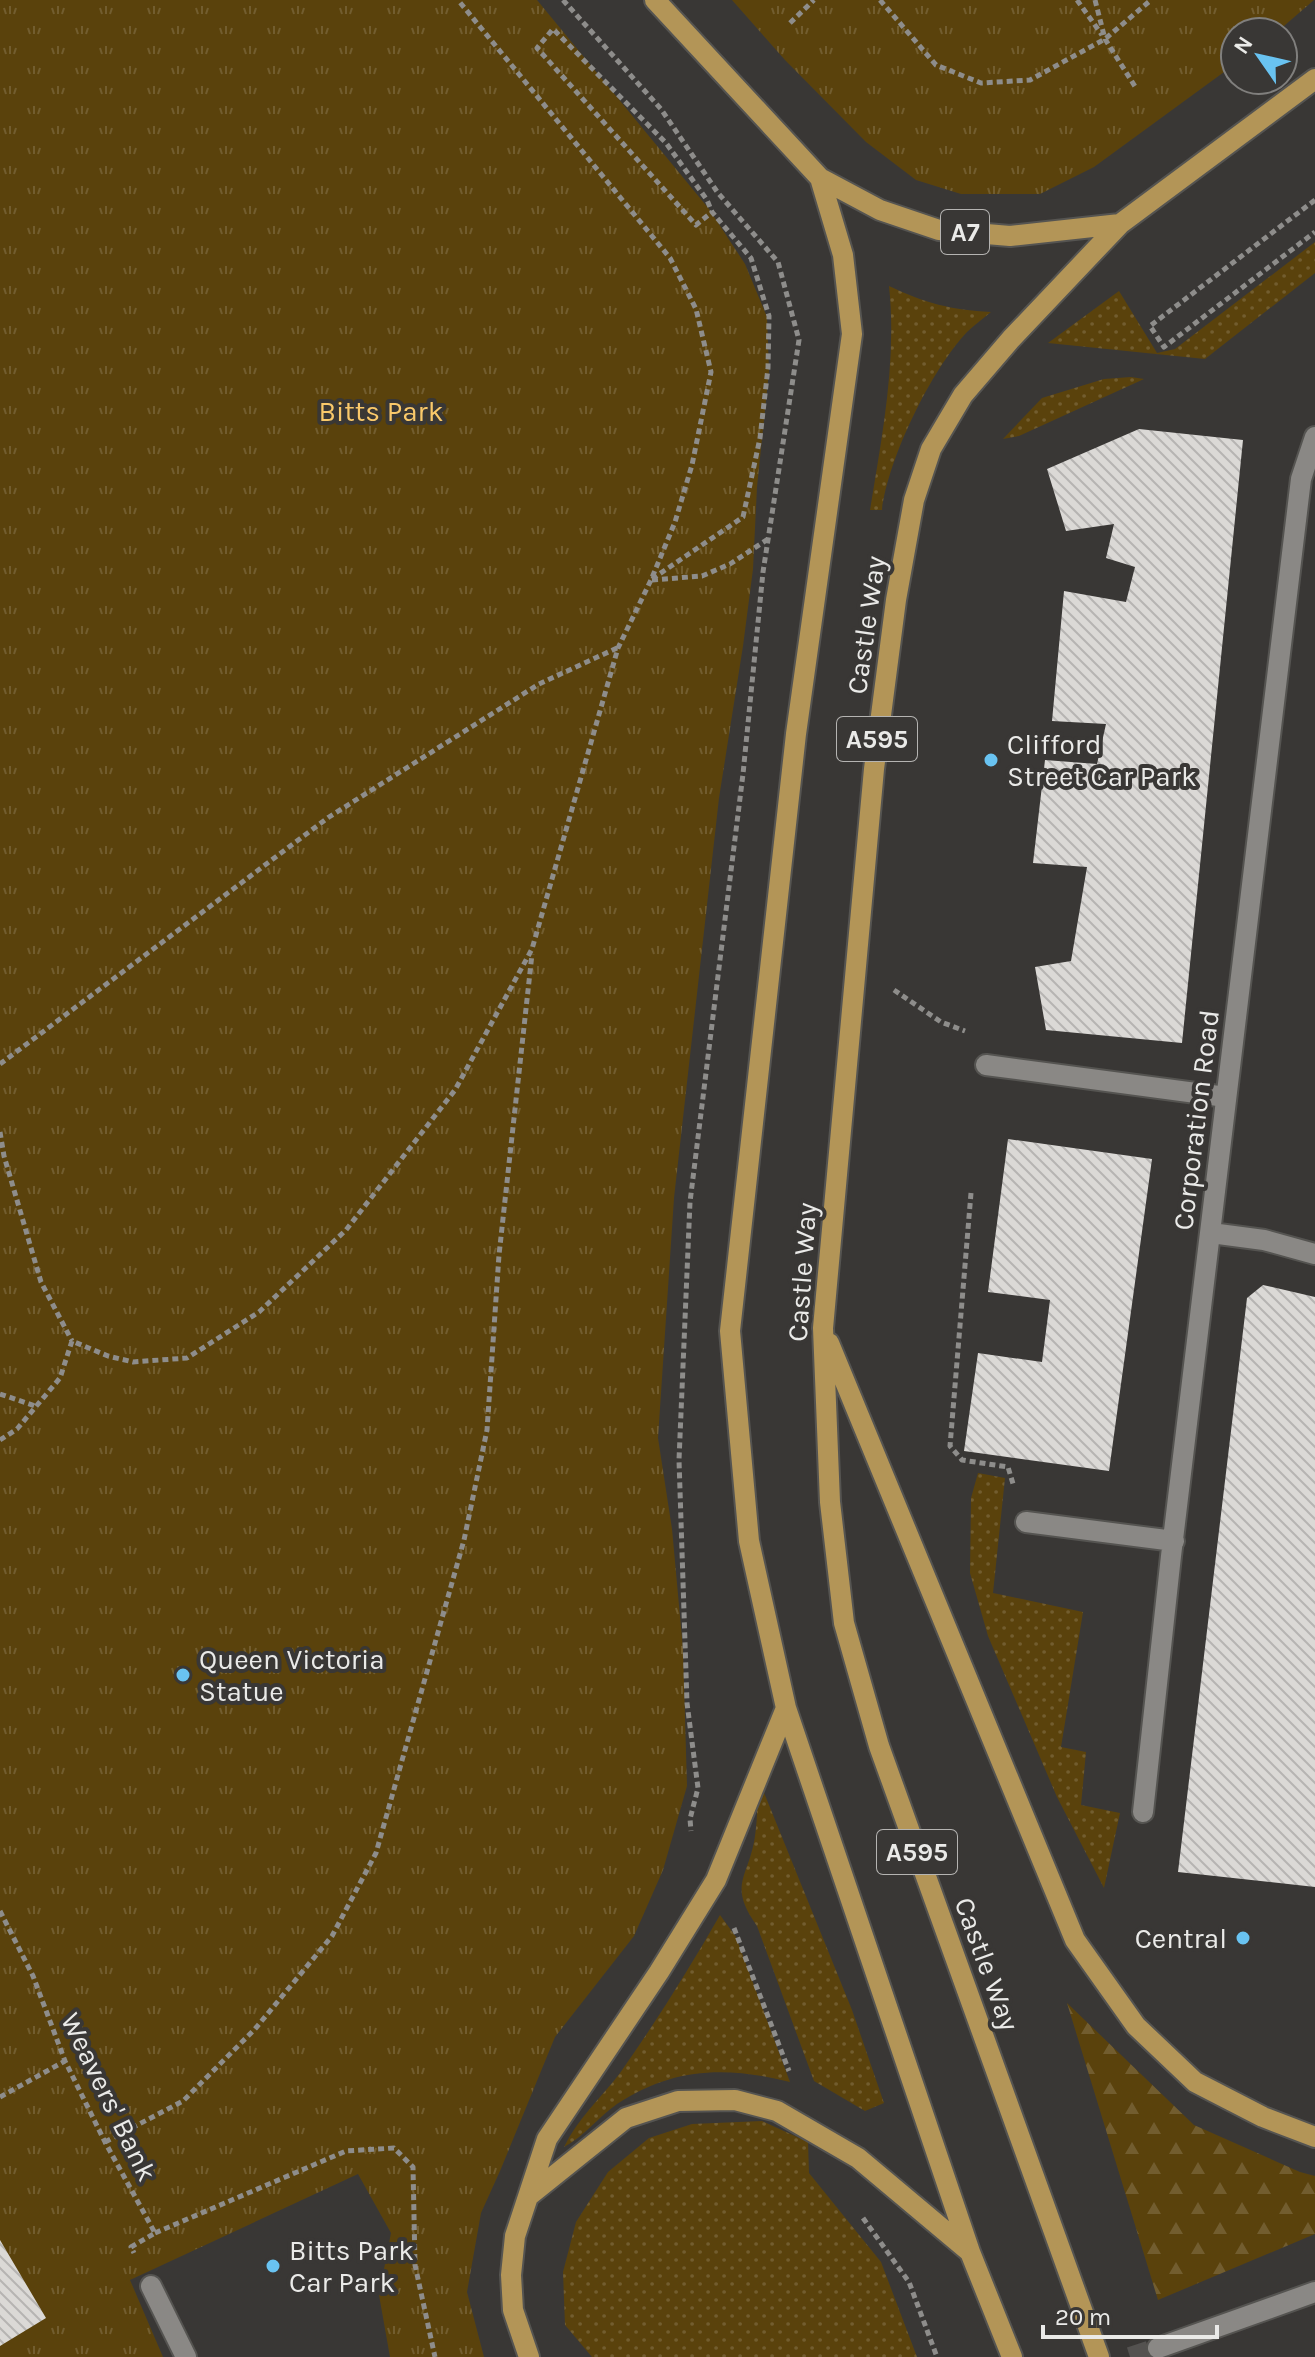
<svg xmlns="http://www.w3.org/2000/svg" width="1315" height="2357" font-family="Karla,sans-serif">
  <defs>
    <pattern id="grass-dots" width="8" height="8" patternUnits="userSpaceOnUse" patternTransform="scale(2)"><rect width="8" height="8" fill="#5a420c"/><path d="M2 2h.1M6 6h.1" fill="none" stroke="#725d2f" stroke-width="1.8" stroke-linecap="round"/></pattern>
    <pattern id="forest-firs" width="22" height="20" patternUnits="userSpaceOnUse" patternTransform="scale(2)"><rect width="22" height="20" fill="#5a420c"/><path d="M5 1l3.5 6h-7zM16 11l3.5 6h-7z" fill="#725d2f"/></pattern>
    <pattern id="park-tufts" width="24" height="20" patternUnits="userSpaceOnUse" patternTransform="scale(2)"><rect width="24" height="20" fill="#5a420c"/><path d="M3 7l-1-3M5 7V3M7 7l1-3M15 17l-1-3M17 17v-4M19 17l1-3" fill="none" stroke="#725d2f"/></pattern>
    <pattern id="building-back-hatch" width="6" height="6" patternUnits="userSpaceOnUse" patternTransform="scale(2)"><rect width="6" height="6" fill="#dbd9d6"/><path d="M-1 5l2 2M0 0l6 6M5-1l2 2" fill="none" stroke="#b6b4b2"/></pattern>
  </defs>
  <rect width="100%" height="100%" fill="#393735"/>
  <path fill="url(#grass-dots)" d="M1315,242V273L1205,359L1048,343L1119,291L1157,353L1175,349Z
    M889,286C925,303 951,310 991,312C983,319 974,325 967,332C931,370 888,459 882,510H870C882,436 897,361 889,286Z
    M1131,377L1144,379L1019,436L1003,439L1042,398L1104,379Z
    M978,1473L1005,1478L993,1593L1083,1612L1061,1747L1086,1752L1081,1805L1120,1813L1104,1888L1057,1797L988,1636L970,1573L971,1498Z
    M758,1778L852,2010L884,2103L865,2111L814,2081L757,1926C727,1884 749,1878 755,1836C758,1817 757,1797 758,1778Z
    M720,1915L736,1937L790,2082C727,2066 673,2067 617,2104C598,2117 585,2136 564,2147C578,2118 601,2098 620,2073C656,2022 689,1969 720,1915Z
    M762,2121L808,2142L809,2173L881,2262L917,2357H592L565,2325L563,2272L576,2222L608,2172L649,2138L692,2124Z"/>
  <path fill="url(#forest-firs)" d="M1067,2003L1194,2125L1300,2172L1315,2176V2234L1158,2300Z"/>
  <path fill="url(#park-tufts)" d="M0,0H537L709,209L745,264L767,317L769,371L757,487L753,569L743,646L719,798L674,1198L658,1438L672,1529L683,1649L687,1786L663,1870L634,1936L555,2037L500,2171L481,2213L467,2292L484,2357H390L379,2295L391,2233L358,2174L130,2280L163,2357H0Z
    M732,0H1314L1277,32H1235V64L1094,167L1040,194H961L916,180L866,142L785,60Z"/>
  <path fill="url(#building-back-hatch)" d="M1139,429L1243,440L1182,1043L1046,1030L1035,967L1071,961L1087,867L1033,863L1045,760L1097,764L1106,724L1052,721L1064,591L1126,602L1135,567L1106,558L1114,524L1066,531L1047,469Z
    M1008,1139L1152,1159L1109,1471L964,1451L978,1353L1042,1362L1050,1300L988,1292Z
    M1263,1285L1315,1297V1887L1178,1872L1247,1298Z
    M0,2240L46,2318L0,2346Z"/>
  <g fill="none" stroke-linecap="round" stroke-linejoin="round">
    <path stroke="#545250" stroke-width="20" stroke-dasharray="20 10" stroke-linecap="butt" d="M1130,2357L1158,2348"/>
    <defs>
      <path id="service" d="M151,2286L186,2357"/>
      <path id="minor" d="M986,1065L1226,1097
        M1211,1233L1264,1240L1315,1254
        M1026,1522L1174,1541
        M1143,1812L1171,1556L1301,479L1315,437"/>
      <path id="tertiary" d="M1158,2348L1315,2292"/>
      <path id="primary" d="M655,0L820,178L880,210L939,230L1010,236L1120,224
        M820,178L843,255L852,334L796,734L730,1331L749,1541L786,1708L970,2252L1012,2357
        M829,1343L1075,1940L1136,2026L1195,2082L1263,2117L1315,2137
        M530,2195L626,2118L678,2101L735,2100L777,2111L858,2158L970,2252
        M529,2357L513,2310L511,2275L515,2236L547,2139L659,1972L716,1880L786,1708
        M1099,2357L879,1746L844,1623L830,1502L823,1328L874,769L896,600L914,500L931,449L963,395L1011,339L1120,224L1315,79"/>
    </defs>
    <use href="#service" stroke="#555451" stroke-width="24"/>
    <use href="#minor" stroke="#555451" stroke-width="24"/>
    <use href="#tertiary" stroke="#555451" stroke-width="24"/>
    <use href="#primary" stroke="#555451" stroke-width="24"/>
    <path stroke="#8e8d8b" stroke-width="5" stroke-dasharray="6 4" stroke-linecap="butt" d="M563,0L661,109L718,193L778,262L799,340L763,572L743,774L690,1202L679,1460L687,1703L698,1788L690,1819L691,1831
      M880,0L936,65L981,83L1030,80L1105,39L1151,0
      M1077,0L1102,35
      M1095,0L1105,39L1136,88
      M790,23L814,0
      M1315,200L1150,326L1164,347L1315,232
      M652,579L743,517L760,438L768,368L769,316L751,258L712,212L707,200L666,143L553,29L537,48L696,225L712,212
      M652,580L702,576L730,564L768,539
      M894,990L941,1022L965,1031
      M0,1064L329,817L539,684L617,648
      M0,1132L4,1156L41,1282L72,1341
      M971,1193L950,1446L962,1460L1008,1467L1014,1487
      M0,1394L38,1407
      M0,1440L17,1429L60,1378L72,1341L108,1356L133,1362L187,1358L259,1312L346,1230L455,1090L532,949L618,648L651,580L675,522L692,465L711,372L696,309L670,258L458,0
      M0,1911L33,1976L65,2061L105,2142L155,2233L131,2247L134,2253
      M734,1928L789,2071
      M0,2097L65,2061
      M105,2142L183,2101L255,2029L332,1936L376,1853L464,1540L487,1430L499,1255L532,954
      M863,2218L909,2282L937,2357
      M155,2233L346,2151L394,2148L413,2167L415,2265L435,2357"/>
    <use href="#service" stroke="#8a8885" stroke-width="20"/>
    <use href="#minor" stroke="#8a8885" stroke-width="20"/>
    <use href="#tertiary" stroke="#8a8885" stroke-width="20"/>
    <use href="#primary" stroke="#b39557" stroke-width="20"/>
  </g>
  <g fill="#69c3f1" stroke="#393735" stroke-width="3">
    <circle cx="991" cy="760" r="8"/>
    <circle cx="183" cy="1675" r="8"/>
    <circle cx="1243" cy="1938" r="8"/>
    <circle cx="273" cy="2266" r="8"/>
  </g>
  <g text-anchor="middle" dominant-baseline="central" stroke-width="8" stroke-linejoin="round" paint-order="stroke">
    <g fill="#393735" stroke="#b5b4b2" stroke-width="2">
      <rect x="941" y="210" width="48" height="44" rx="6"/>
      <rect x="837" y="717" width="80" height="44" rx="6"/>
      <rect x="877" y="1830" width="80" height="44" rx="6"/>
    </g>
    <g font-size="26" font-weight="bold" fill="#eaeae8">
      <text x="965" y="232">A7</text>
      <text x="877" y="739">A595</text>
      <text x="917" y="1852">A595</text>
    </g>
    <g font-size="28" fill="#fac96a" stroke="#393735">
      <text x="381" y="411">Bitts Park</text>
    </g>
    <g font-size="28" fill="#eaeae8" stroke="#393735">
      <text transform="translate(866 625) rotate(-82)">Castle Way</text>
      <text transform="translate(1196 1120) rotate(-83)">Corporation Road</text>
      <text transform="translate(802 1272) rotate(-86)">Castle Way</text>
      <text transform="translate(987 1964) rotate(70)">Castle Way</text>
      <text transform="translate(109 2097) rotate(64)">Weavers' Bank</text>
    </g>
    <g font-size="28" fill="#eaeae8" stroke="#393735" text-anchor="start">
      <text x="1007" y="744">Clifford<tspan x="1007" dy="32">Street Car Park</tspan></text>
      <text x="199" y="1659">Queen Victoria<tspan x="199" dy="32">Statue</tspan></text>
      <text x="1227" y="1938" text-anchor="end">Central</text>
      <text x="289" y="2250">Bitts Park<tspan x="289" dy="32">Car Park</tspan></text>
    </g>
  </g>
  <g transform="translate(1259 56) rotate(304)"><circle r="38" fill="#393735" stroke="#807f7d" stroke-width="2"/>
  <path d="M0-6L14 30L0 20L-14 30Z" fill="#69c3f1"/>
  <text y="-12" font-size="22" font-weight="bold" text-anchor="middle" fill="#eaeae8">N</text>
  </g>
  <path d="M1043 2325v12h174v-12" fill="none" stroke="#eaeae8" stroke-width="4"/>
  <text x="1055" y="2325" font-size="24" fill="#eaeae8" stroke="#393735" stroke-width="6" paint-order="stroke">20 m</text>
</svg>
